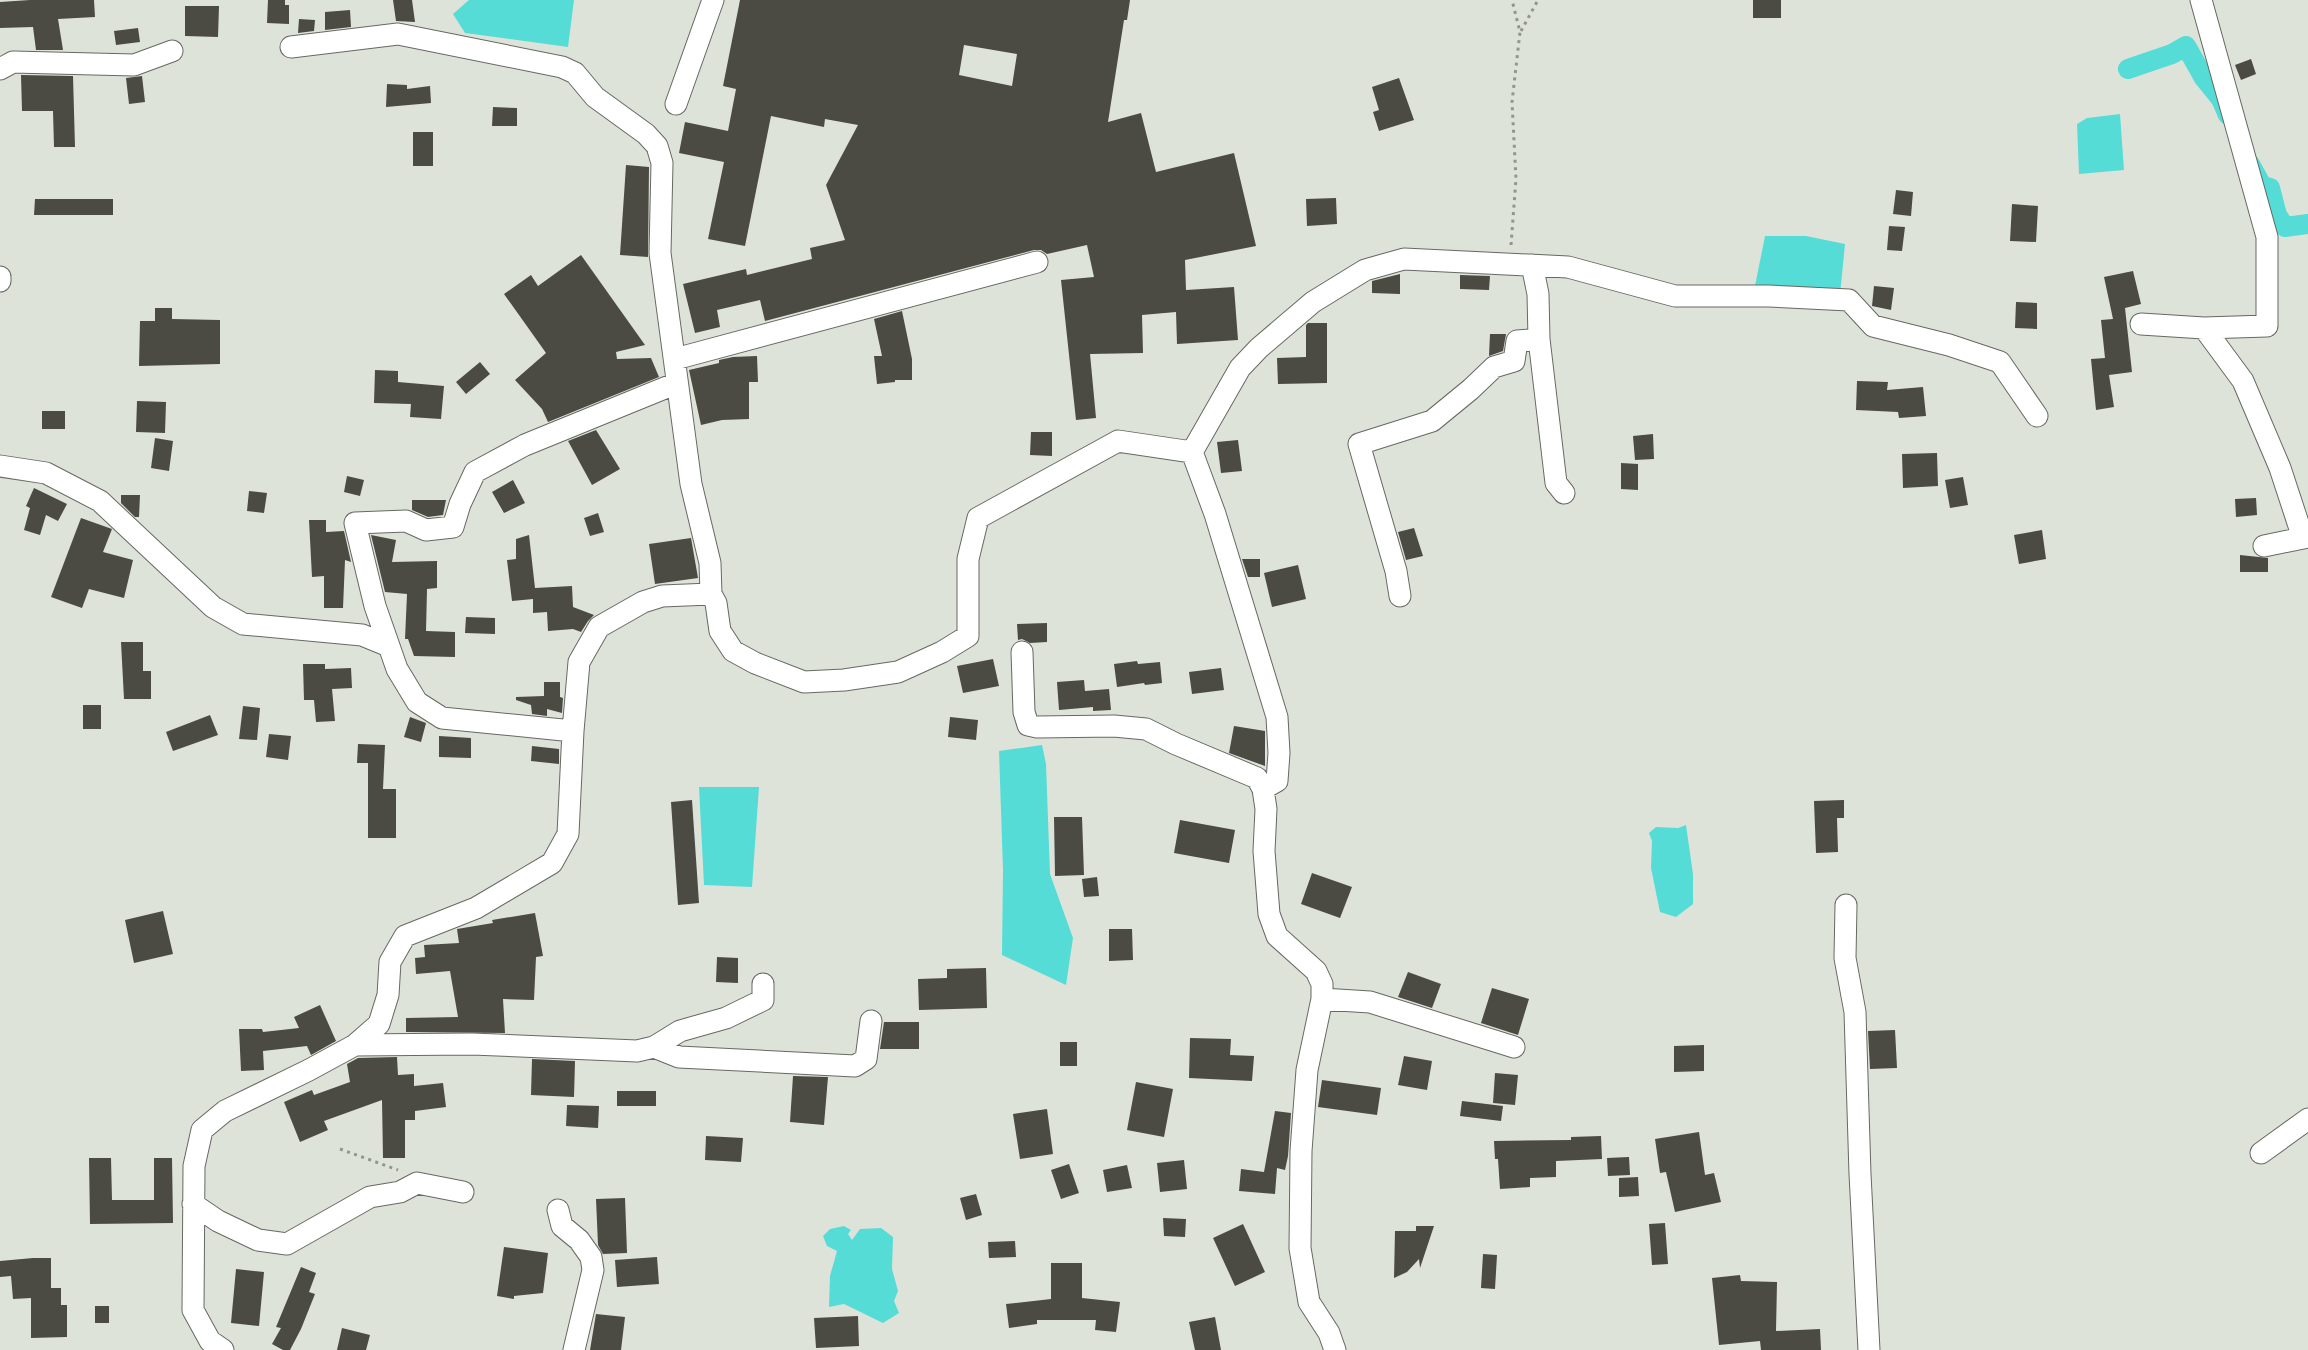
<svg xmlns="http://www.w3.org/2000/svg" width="2308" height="1350" font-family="Spectral,serif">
  <rect width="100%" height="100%" fill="#dee3da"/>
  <path fill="#55dcd6" d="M469,0H574L568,47L465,33L453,14Z
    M2120,114L2124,170L2079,174L2077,124L2087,118Z
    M1765,236H1806L1845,244L1840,295L1755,286Z
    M1042,745L1046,764L1050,874L1073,938L1066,985L1002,955L1003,870L999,751Z
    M699,787H759L752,887L704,885Z
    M1686,825L1693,874V904L1676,917L1660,912L1651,868L1652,841L1649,833L1656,827L1678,828Z
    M844,1226L851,1230L848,1234L852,1240L860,1229L881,1228L893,1237L892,1269L898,1291L894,1301L899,1313L883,1323L844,1304L829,1307L830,1276L837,1251L827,1246L823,1236L830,1229Z"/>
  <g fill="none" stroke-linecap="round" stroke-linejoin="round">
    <path stroke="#55dcd6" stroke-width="20" d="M2128,69L2172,54L2186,46L2204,78L2221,99L2228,115
      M2250,164L2262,186L2270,188L2277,215L2285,227L2308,224"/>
  </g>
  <path fill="#4b4a43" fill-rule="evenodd" d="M30,0H94L95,17L58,19L63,50H36L33,27L0,28V2Z
    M268,0H285V5H289V24L267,23Z
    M393,0H412L415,22L396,21Z
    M740,0H1130L1127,20H1124L1108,122L1141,113L1156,172L1234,153L1256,246L1185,260L1186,290L1234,287L1238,340L1177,344L1176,312L1142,315L1143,353L1090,354L1096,418L1076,420L1061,280L1094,277L1087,245L1047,254L1041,250H1034L765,321L760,300L717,310L720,327L695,333L683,284L746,269L747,275L812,259L810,248L845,240L826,185L858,125L825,119L824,127L771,116L745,246L708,239L724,162L679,153L685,122L728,131L736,89L723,86ZM964,45L1017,54L1012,86L959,75Z
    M1753,0H1781V18H1753Z
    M185,6H219L218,37L185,36Z
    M350,10L351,27L325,30V12Z
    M299,19L315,20L314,31L298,33Z
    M138,28L140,42L116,45L114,31Z
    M2251,59L2256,74L2241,80L2235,65Z
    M21,75L73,76L75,147H54L53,111H22Z
    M142,76L145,102L129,104L126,78Z
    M1399,78L1414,120L1379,131L1373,112L1379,110L1372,87Z
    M387,84L407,85V89L430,86L431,103L386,107Z
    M493,107L517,108V126H492Z
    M413,132H433V166H413Z
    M626,165L649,167L648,257L620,255Z
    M1896,190L1913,192L1911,216L1893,214Z
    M1336,198L1337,224L1307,226L1306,199Z
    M35,199H113V215H34Z
    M2012,204L2038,206L2036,242L2010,241Z
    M1889,226L1905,227L1902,251L1887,250Z
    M581,255L645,345L616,352L617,359L651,358L659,377L548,422L542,409L515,380L546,353L504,294L531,275L538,286Z
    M2133,271L2141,304L2125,308L2132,372L2109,375L2114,407L2096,410L2091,359L2105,358L2101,320L2113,319L2104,277Z
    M1400,274V294L1372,293V281Z
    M1460,275L1490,276L1489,290L1460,289Z
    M1874,286L1894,288L1891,310L1872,306Z
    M2016,302L2037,303V329L2015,328Z
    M155,308H172V319L220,320V364L139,366L140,321H155Z
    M902,311L912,359V380H895V382L877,384L874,356H882L874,319Z
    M1308,323H1327V383L1278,384L1277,358L1306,357V325Z
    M1490,334H1506L1503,351L1489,356Z
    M757,356L758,382H749V419L722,420L701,425L689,370L719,363V360L733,357Z
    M480,362L490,374L466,394L456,382Z
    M375,370L398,371V382L444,386L441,419L410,417L411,404L374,403Z
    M1857,381L1888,382L1887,390L1923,387L1926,416L1899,418L1898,412L1856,410Z
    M137,401L166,402L165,433L136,432Z
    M42,411H65V429H42Z
    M596,430L620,469L592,485L568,441Z
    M1031,432H1052V456L1030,455Z
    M1653,434L1654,459L1635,460L1633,436Z
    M155,438L173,441L169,471L151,468Z
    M1238,440L1242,471L1221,473L1217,442Z
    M1937,453L1938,486L1903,488L1902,454Z
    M1621,463L1638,464V490L1621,489Z
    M347,476L364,480L360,496L344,492Z
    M1963,477L1968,505L1950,508L1945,480Z
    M513,480L525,503L504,513L492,492Z
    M34,488L67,504L58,521L46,515L40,535L24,530L30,508L26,506Z
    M249,491L267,493L264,513L247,511Z
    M121,495H140L139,517H135L121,503Z
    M2256,498L2257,515L2236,517L2235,499Z
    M412,500H446L443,515L428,517L412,510Z
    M598,513L604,532L590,536L584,518Z
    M81,518L112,529L103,552L133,560L124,598L89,589L82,608L51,597Z
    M309,520H326V532L344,531L351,562L345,560L343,608H324V576L312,577Z
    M1414,528L1423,556L1406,560L1398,532Z
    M2042,530L2046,559L2019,564L2014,535Z
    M371,535L396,540L392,562L437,561V588L427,589L426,631L455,632V657L414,656L408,639H405L407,594L385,592Z
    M529,535L535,588L572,586L573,607L594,615L588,621L581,632L573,629L548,631L547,612L533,613V599L512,601L507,560L516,559V539Z
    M691,538L698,578L655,584L649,544Z
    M2240,555L2268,558V572H2240Z
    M1242,559H1260V577H1248Z
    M1298,565L1306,599L1272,607L1264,573Z
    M466,617L495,618V634L465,633Z
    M1047,623V642L1030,643L1022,639L1018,640L1017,624Z
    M121,642H143V671H151V699H124Z
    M993,659L999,686L963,693L957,666Z
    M1137,661L1138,664L1160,662L1162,683L1145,685L1144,683L1117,687L1114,664Z
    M303,664H325V669L351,668L352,688L332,689L335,721L316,722L314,700H304Z
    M1221,668L1224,690L1192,694L1189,672Z
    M1084,680L1085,691L1109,689L1111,710L1093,711V707L1059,710L1057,682Z
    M544,682H560V697L563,698L562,713L547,709V716L532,714L531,705L516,700V697L544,696Z
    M83,705H101V729H83Z
    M243,706L260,708L257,740L239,739Z
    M210,715L218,735L173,751L166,732Z
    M410,717L426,723L421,742L404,737Z
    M950,717L978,720L976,740L948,737Z
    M1234,726L1265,731V766L1229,753Z
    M269,734L291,736L288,760L266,757Z
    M439,736L471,738V758L439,757Z
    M358,744L385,745L383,789H396V838H368V763H357Z
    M532,746L559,749V764L531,761Z
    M692,800L699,903L678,905L671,802Z
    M1844,800V818H1837L1838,852L1816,853L1814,801Z
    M1054,817H1082L1084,875L1055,876Z
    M1180,820L1235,830L1229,863L1174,853Z
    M1312,873L1352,887L1340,918L1301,904Z
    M1097,877L1099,896L1084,897L1082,879Z
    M163,911L173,954L134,963L125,920Z
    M535,913L543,956L536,957L534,1000L503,999L505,1033L406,1032V1018L458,1017L450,971L416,974L415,958L425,957L424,945L459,943L457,929L493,923L492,920Z
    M1109,929H1132L1133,960L1109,961Z
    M717,957L738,958V983L716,982Z
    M986,968L987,1008L919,1010L918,979L947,978V969Z
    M1408,972L1441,984L1432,1008L1398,997Z
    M1492,988L1529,999L1518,1035L1481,1023Z
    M320,1005L336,1041L311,1055L307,1046L263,1051L264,1070L241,1071L239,1029H262L263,1032L299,1028L294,1017Z
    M884,1022H919V1049H880Z
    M1895,1030L1897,1068L1870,1069L1868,1031Z
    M1190,1038L1231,1039L1230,1055L1254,1056L1252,1081L1189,1078Z
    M1060,1042H1077V1066H1060Z
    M1704,1045V1071L1674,1072V1046Z
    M1404,1056L1432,1061L1427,1090L1398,1085Z
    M397,1057L398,1075L414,1074V1086L443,1083L446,1107L415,1111V1120H405V1158H383L382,1100L324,1121L328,1130L300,1142L284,1102L312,1090L314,1095L350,1082L347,1064L358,1058Z
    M532,1059L575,1061L574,1097L531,1095Z
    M1495,1073L1518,1075L1515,1105L1493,1103Z
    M793,1076L828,1077L824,1125L790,1122Z
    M1322,1080L1381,1088L1377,1115L1318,1107Z
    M1136,1082L1173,1089L1164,1137L1127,1130Z
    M617,1091H656V1106H617Z
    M1462,1101L1503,1106L1501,1121L1460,1116Z
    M567,1105L599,1106L598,1128L566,1126Z
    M1047,1109L1053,1154L1020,1159L1013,1114Z
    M1275,1111L1291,1113L1288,1156L1285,1170L1277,1168L1275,1194L1239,1191L1241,1169L1264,1172Z
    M1699,1132L1705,1175L1714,1173L1721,1202L1675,1212L1666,1172L1660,1173L1655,1139Z
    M706,1136L743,1138L741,1162L705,1160Z
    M1601,1136L1602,1159L1556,1161V1177L1530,1178V1187L1500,1189L1498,1159H1495L1494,1141L1571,1140V1137Z
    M1629,1157L1630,1175L1608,1176L1607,1158Z
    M89,1158H111L112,1200H154V1158H172L173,1223L90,1224Z
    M1184,1160L1187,1189L1160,1192L1157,1163Z
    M1069,1164L1079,1193L1061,1199L1051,1170Z
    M1127,1165L1132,1188L1107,1192L1103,1170Z
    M1638,1177L1639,1196L1619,1197V1178Z
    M976,1194L982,1215L966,1220L960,1198Z
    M625,1198L627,1253L603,1254L598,1245L596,1199Z
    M1163,1218L1186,1219L1185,1237L1164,1236Z
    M1665,1223L1668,1264L1652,1265L1649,1224Z
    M1243,1224L1265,1272L1235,1286L1213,1238Z
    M1416,1226H1434L1420,1268L1419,1259L1407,1272L1394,1278L1395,1231H1416Z
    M1015,1241L1016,1257L989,1258L988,1242Z
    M504,1247L548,1253L543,1293L514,1296V1299L497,1296Z
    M1483,1254L1497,1255L1495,1289L1481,1288Z
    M657,1257L659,1284L617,1287L615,1260Z
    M33,1258H51V1288H61V1305H67V1337L31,1338V1298L13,1299L11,1276L0,1277V1261Z
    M1051,1263H1082V1298L1120,1302L1116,1332L1095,1330L1096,1320H1037V1324L1009,1328L1006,1304L1051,1299Z
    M301,1267L316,1273L309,1292L315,1294L301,1329L290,1350H283L272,1344L281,1328L276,1327Z
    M236,1269L264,1272L259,1326L231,1323Z
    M1740,1275L1741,1281L1777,1282L1776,1331L1820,1329L1821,1350H1761L1760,1341L1719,1345L1712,1278Z
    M95,1306H109V1323H95Z
    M596,1314L625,1317L621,1350H590Z
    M858,1316L859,1346L816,1348L814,1318Z
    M1215,1317L1221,1350H1195L1189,1322Z
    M342,1328L370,1335L366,1350H337Z"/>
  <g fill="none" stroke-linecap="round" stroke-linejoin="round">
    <defs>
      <path id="minor" d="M2201,0L2267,237V326L2204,328
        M291,47L398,34L562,67L575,73L595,97L646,134L657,146L662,163L660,253L691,484L710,563L711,594L662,596L643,602L599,627L579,662L573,731
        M0,69L13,62L134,65L172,51
        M676,104L713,0
        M1532,265L1538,294L1539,339L1556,483L1564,493
        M0,277V281
        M2141,324L2204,328L2243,381L2280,468L2303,538
        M675,359L1037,262
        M1192,452L1240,368L1259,348L1313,302L1365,270L1404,259L1568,267L1675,296H1769L1849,300L1873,326L1949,345L2000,362L2037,416
        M1192,452L1215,514L1277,717L1279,753L1277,781L1263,789L1266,809L1264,851L1269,914L1277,936L1316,971L1322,984V999L1307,1070L1301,1151L1300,1248L1309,1302L1329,1333L1335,1350
        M0,466L46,473L100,501L213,607L243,624L362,635L389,646L397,669L417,702L442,718L573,731L568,834L552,863L476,908L405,936L390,962L388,995L379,1024L355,1045L309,1070L225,1111L202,1130L194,1166L193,1310L210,1341L223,1350
        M2264,546L2308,537
        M711,594L716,603L720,631L733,651L755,663L804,682L844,680L898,672L942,652L968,636V559L978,518L1118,441L1192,452
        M1400,596L1396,571L1359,444L1432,421L1471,389L1494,367L1514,361L1517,341L1539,339
        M389,646L375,606L355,523L406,521L426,530L453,527L460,504L475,472L525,445L677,383
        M1022,652L1024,712L1028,725L1037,727L1114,726L1146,729L1176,744L1257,778L1263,789
        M1846,905L1845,958L1855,1012L1860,1174L1869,1350
        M1322,999L1370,1002L1514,1047
        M355,1045L472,1044L637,1051L654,1047L680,1031L726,1018L763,1000V984
        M654,1047L679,1057L855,1066L866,1059L871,1021
        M2261,1153L2308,1119
        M193,1204L218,1221L258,1240L287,1244L370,1197L400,1192L417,1183L463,1192
        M558,1210L562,1226L579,1240L591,1257L593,1270L574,1350"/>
    </defs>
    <use href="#minor" stroke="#656962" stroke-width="23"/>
    <path stroke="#91958e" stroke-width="3" stroke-dasharray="3 4.5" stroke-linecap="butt" d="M1521,31L1538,0
      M1511,245L1516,179L1512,102L1520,32L1512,0
      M340,1149L398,1170"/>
    <use href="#minor" stroke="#fff" stroke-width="21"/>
  </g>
</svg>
